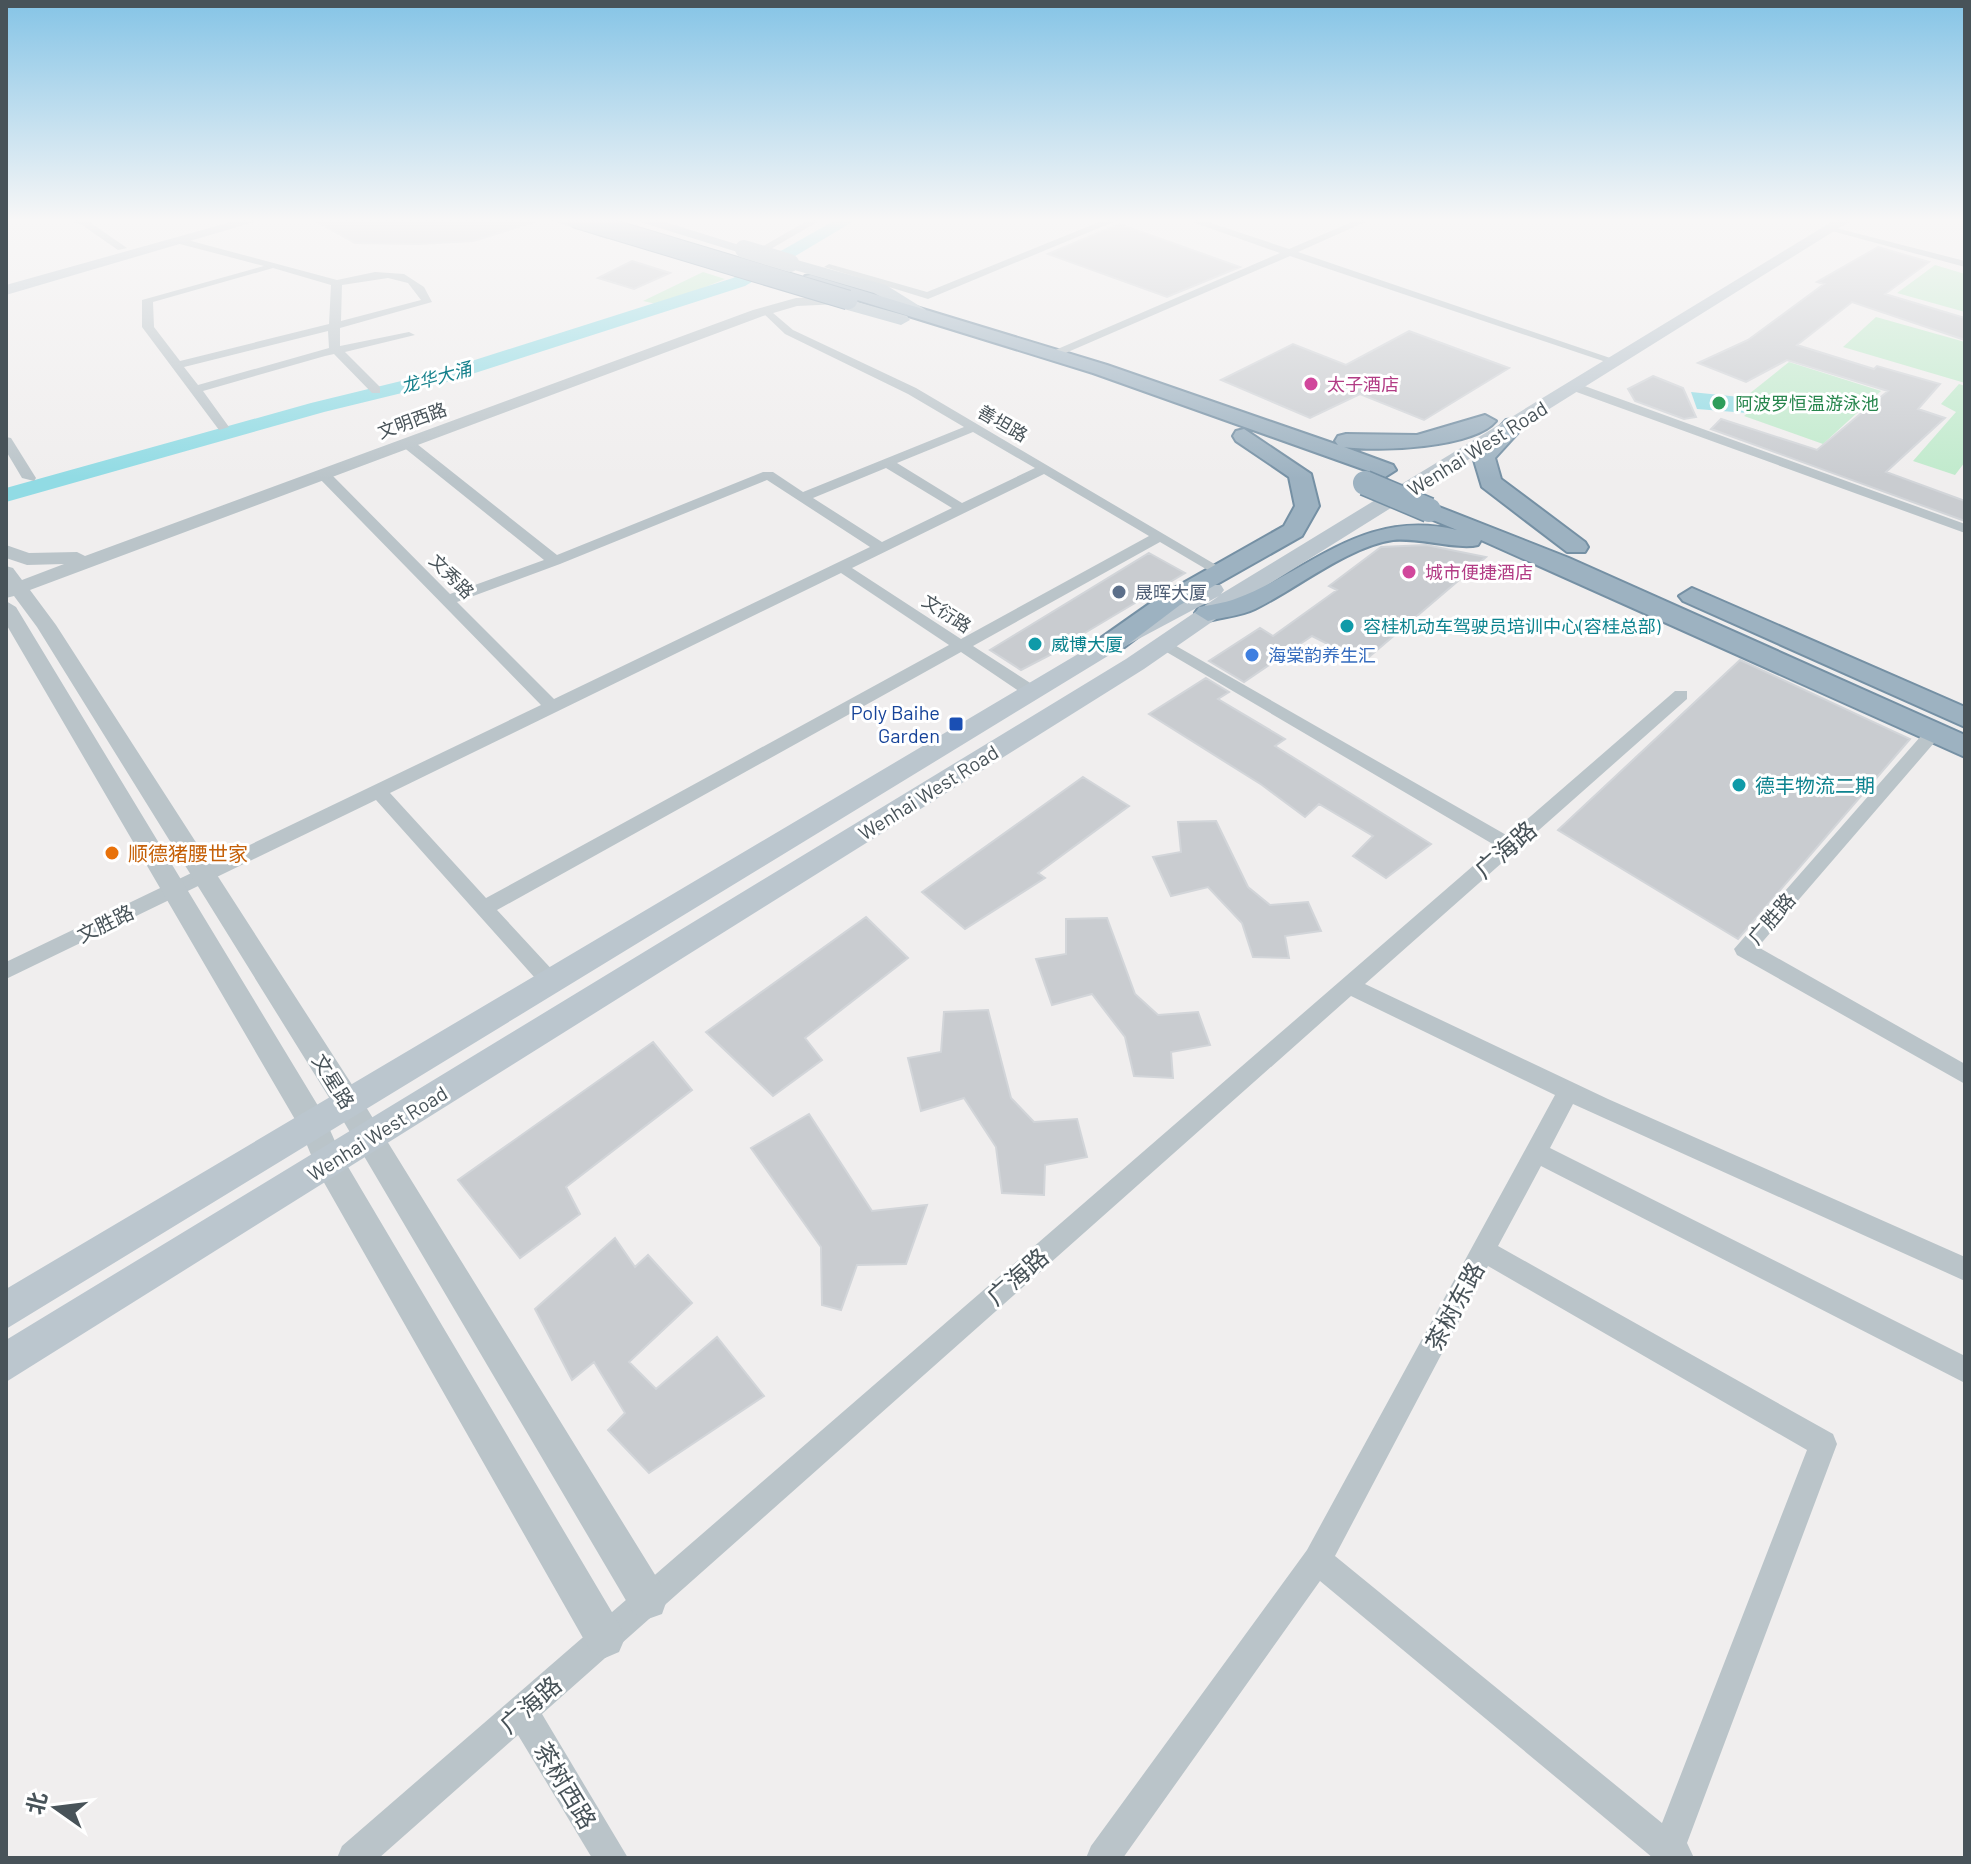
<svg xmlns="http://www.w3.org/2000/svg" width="1971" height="1864" font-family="Barlow,'Noto Sans SC',sans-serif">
  <rect width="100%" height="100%" fill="#f0eeee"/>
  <path fill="#c0eacc" d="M1935,265L1965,274V312L1897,293Z
    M703,272L725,279L661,305L643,301Z
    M1876,317L1965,342V383L1843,347Z
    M1789,362L1881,391L1823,444L1744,416L1760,403L1749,394Z
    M1959,384L1965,386V462L1955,475L1913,461L1956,412L1941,404Z"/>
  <path fill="#91dbe4" d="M1691,392L1740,397L1747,413L1697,409Z"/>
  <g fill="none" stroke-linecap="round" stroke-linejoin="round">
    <path fill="#91dbe4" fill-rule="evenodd" d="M839,218H859L745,286L447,382L324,412L6,502V488L311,403L434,373L733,278Z"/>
  </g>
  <path fill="#c9ccd0" stroke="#d2d5d9" stroke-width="2" d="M310,218H534L535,222L473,241L418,244L355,243Z
    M1119,224L1240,267L1167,297L1048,254Z
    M1878,247L1929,262L1885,294L1965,318V340L1852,302L1797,345L1874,369L1877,366L1940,384L1918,409L1945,418L1886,472L1965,501V521L1711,429L1721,419L1817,450L1888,391L1787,360L1746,382L1698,363L1748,340L1824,284L1817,282Z
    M632,261L670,273L634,289L598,278Z
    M1409,331L1509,368L1424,420L1360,394L1310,418L1221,380L1293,344L1346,365Z
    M1653,376L1683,388L1696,417L1684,419L1635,401L1628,389Z
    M1426,545L1486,557L1363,662L1312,636L1244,682L1209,661L1260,628L1273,636L1337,590L1329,586L1381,547Z
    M1149,553L1185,573L1078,637L1081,639L1021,670L990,650Z
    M1740,660L1910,739L1738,939L1558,830Z
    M1206,678L1229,692L1218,699L1285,739L1275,746L1431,844L1386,878L1353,856L1373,836L1319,804L1305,817L1262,785L1149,714Z
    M1083,777L1129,806L1038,873L1045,878L965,929L922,892Z
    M1216,821L1248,887L1270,905L1308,902L1321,931L1285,936L1289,958L1253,957L1242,923L1208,887L1171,896L1153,857L1181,852L1178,822Z
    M866,917L908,958L805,1038L822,1060L773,1096L706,1032Z
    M1107,918L1135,994L1158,1015L1198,1012L1210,1045L1171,1052L1173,1078L1134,1076L1125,1037L1092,994L1052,1005L1036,959L1066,954V919Z
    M988,1010L1011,1098L1034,1122L1077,1119L1087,1157L1045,1165L1044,1195L1002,1193L996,1147L964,1098L921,1111L908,1058L941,1052L944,1012Z
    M653,1042L692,1090L566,1187L580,1214L520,1258L458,1180Z
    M809,1114L872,1211L927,1205L906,1264L857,1265L841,1310L822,1305L821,1247L751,1148Z
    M615,1238L635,1267L648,1255L692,1303L629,1362L656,1389L717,1337L764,1396L649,1473L608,1430L625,1413L594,1362L572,1380L535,1309Z"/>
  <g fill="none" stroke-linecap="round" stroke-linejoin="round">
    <defs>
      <path id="trunk" d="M811,275L1107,365L1338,445L1335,441L1338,436L1346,434L1417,435L1485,415L1496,421C1474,448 1377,452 1344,447L1393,465L1396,470L1385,477L1093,373L805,284V276Z
        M1514,419L1525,425L1495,458L1501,479L1585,542L1588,547L1585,552H1567L1482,487L1473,457L1506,420Z
        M1244,429L1311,474L1319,506L1302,536L1180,605L1118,652H1098L1095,646L1098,640L1162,595L1284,526L1295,506L1289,477L1236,441L1233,436L1236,431Z
        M1429,503L1569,558L1965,735V757L1481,540L1478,545C1458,550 1417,537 1393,540C1349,546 1296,589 1255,609C1241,616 1223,617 1208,621L1195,613L1199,607C1210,605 1224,603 1235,599C1314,569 1363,508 1457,530L1421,515L1417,510Z
        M1692,588L1965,707V727L1683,601L1679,596Z"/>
    </defs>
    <use href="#trunk" stroke="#7590a4" stroke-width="4"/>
    <path fill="#bac4c9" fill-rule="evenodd" d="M61,218L88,221L127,248L118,250L82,225Z
      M812,218H824L769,250L760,248Z
      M1109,218H1123L928,299L824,267L829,264L927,292Z
      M1181,218H1196L1289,249L1361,218H1374L1298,252L1622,362L1612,364L1290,256L1061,355H1053V351L1280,253Z
      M1828,226L1965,261V267L1828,230Z
      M180,238L337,280L375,272L404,274L424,287L432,302L340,328V346L409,332L415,335L345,352L380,387V393H372L334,354L325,356L203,391L229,427L219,430L142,327V300L264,266L176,243ZM273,268L331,285L329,324L180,361L154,327L153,302ZM388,278L408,283L421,300L341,321L342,285ZM328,331L329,348L198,385L184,367Z
      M766,307L793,330L916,388L1228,572L1226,575H1216L1160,542L973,646L1038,688V696H1026L961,652L497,910L557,975L560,981L557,987H543L376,800L6,979V962L541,705L318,477V471H328L450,594L544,560L402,446V440H412L557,555L763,472H773L803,492L964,427L908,394L785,334L760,310ZM973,432L1035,468L962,503L897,463ZM886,468L952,508L882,542L813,498ZM1044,474L1149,536L961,639L852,568ZM767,480L870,547L554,699L457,602L560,564ZM841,573L949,645L486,898L390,793Z
      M1571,384H1579L1965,524V533L1571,390Z
      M6,437L11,438L36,478L34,481L22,478L6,451Z
      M1164,639L1508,836L1675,691H1687V699L1365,984L1608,1099L1965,1257V1281L1573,1104L1550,1148L1965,1356V1383L1541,1166L1498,1246L1833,1434L1837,1444L1687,1843L1694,1858H1653L1320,1581L1123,1858H1086L1091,1846L1307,1550L1555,1095L1351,996L542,1714L628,1858H592L518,1735L379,1858H337L342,1846L1496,846L1158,647V641ZM1488,1266L1807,1450L1662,1823L1335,1556Z
      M1934,726L1940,728L1943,732L1940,736L1758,947L1965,1064V1084L1737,955L1734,949L1928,728Z"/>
    <path fill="#bac4c9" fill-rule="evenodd" d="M835,297L842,301L840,304L797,306L763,316L30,590L56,625L358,1094L662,1586L667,1600L662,1614L648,1619L634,1614L338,1112L37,627L14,596L6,598V566L13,568L22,580L64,564L27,565L6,558V545L29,553L77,552L85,556L753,310L796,298Z
      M6,601L16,607L323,1114L341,1155L619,1624L625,1638L619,1652L605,1658L591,1652L318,1172L300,1128L6,624Z"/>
    <path fill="#bbc6ce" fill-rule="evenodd" d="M245,218H268L6,295V285Z
      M1838,218H1855L1242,601L1144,669L6,1382V1340L1126,659L1219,596L1116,651L6,1329V1289L1100,641L1205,585H1221L1224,590L1221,594Z"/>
    <path fill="#b0c0ca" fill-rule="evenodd" d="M544,218H569L615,234L607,239Z
      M627,218H652L752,249L744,254Z
      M790,258L886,285L926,310L917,315L911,314L874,293L784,267L782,263Z
      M814,290L907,316L910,320L901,325L808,299V291Z"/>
    <use href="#trunk" fill="#9db2c1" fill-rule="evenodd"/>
    <defs>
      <path id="trunk-bridge-far1" d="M575,218L848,300"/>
      <path id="trunk-bridge" d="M1365,483L1429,510"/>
    </defs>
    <use href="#trunk-bridge-far1" stroke="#7590a4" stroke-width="21" stroke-linecap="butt"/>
    <use href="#trunk-bridge" stroke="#7590a4" stroke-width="27" stroke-linecap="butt"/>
    <path stroke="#b0c0ca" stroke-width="18" d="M744,249L790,263"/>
    <use href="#trunk-bridge-far1" stroke="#9db2c1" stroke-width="19"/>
    <use href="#trunk-bridge" stroke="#9db2c1" stroke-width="24"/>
  </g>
  <linearGradient id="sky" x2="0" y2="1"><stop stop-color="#85c4e6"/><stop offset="0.46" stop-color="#f8f7f7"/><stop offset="1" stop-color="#f8f7f7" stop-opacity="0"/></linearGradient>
  <rect width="1971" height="479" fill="url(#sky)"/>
  <g fill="#d1479c" stroke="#fff" stroke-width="3">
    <circle cx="1311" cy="384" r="8"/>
    <circle cx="1409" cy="572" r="8"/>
  </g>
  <circle fill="#2e9e5b" stroke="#fff" stroke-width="3" cx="1719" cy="403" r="8"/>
  <circle fill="#5c6f8a" stroke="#fff" stroke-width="3" cx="1119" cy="592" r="8"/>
  <g fill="#0f9aa8" stroke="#fff" stroke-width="3">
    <circle cx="1347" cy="626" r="8"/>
    <circle cx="1035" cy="644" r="8"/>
    <circle cx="1739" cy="785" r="8"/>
  </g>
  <circle fill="#3f7fe0" stroke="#fff" stroke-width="3" cx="1252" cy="655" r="8"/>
  <rect fill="#1a4fb4" stroke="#fff" stroke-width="3" x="948" y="716" width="16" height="16" rx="4"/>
  <circle fill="#e8710a" stroke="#fff" stroke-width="3" cx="112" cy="853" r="8"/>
  <g text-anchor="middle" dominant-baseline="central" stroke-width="6" stroke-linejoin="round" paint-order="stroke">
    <g font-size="18" font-style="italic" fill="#18828d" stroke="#fff">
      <text transform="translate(436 377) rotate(-15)">龙华大涌</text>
    </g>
    <g font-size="18" fill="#b23c85" stroke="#fff" text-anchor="start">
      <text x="1327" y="384">太子酒店</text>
      <text x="1425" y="572">城市便捷酒店</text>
    </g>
    <g font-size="18" fill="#27864d" stroke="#fff" text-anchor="start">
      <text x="1735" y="403">阿波罗恒温游泳池</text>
    </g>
    <g font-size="18" fill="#485359" stroke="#fff">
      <text transform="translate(412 420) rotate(-20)">文明西路</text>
      <text transform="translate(1003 423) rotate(30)">善坦路</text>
      <text transform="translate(452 576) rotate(45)">文秀路</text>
      <text transform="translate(947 613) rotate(33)">文衍路</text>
    </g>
    <g font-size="18" fill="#4e5e75" stroke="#fff" text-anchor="start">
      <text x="1135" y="592">晟晖大厦</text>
    </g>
    <g font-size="18" fill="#0d838f" stroke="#fff" text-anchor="start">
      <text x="1363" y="626">容桂机动车驾驶员培训中心(容桂总部)</text>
      <text x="1051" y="644">威博大厦</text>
    </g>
    <g font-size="18" fill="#366cbe" stroke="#fff" text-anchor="start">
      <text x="1268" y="655">海棠韵养生汇</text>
    </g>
    <g font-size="20" fill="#485359" stroke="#fff">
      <text transform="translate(1477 448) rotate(-32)">Wenhai West Road</text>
      <text transform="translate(928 792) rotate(-32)">Wenhai West Road</text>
      <text transform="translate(1771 918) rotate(-49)">广胜路</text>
      <text transform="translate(105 923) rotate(-26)">文胜路</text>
      <text transform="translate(334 1081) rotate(58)">文星路</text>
      <text transform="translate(377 1133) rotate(-32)">Wenhai West Road</text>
    </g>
    <g font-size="20" fill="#164399" stroke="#fff" text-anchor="end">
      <text x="940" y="712">Poly Baihe<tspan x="940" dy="23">Garden</tspan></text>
    </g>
    <g font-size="20" fill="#0d838f" stroke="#fff" text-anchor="start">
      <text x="1755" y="785">德丰物流二期</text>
    </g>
    <g font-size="20" fill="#c56008" stroke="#fff" text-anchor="start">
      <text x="128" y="853">顺德猪腰世家</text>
    </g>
    <g font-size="24" fill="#485359" stroke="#fff">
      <text transform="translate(1505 849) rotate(-41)">广海路</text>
      <text transform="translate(1017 1276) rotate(-41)">广海路</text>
      <text transform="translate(1454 1306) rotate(-62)">茶树东路</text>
      <text transform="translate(530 1704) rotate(-41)">广海路</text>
      <text transform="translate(566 1785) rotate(59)">茶树西路</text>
    </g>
  </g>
  <rect width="1971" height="1864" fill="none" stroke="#485359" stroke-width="16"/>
  <g transform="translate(56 1808) rotate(284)" stroke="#ffffff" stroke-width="6" paint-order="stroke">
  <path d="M0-6L14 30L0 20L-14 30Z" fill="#485359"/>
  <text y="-12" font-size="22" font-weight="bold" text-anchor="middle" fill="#485359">北</text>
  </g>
</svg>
